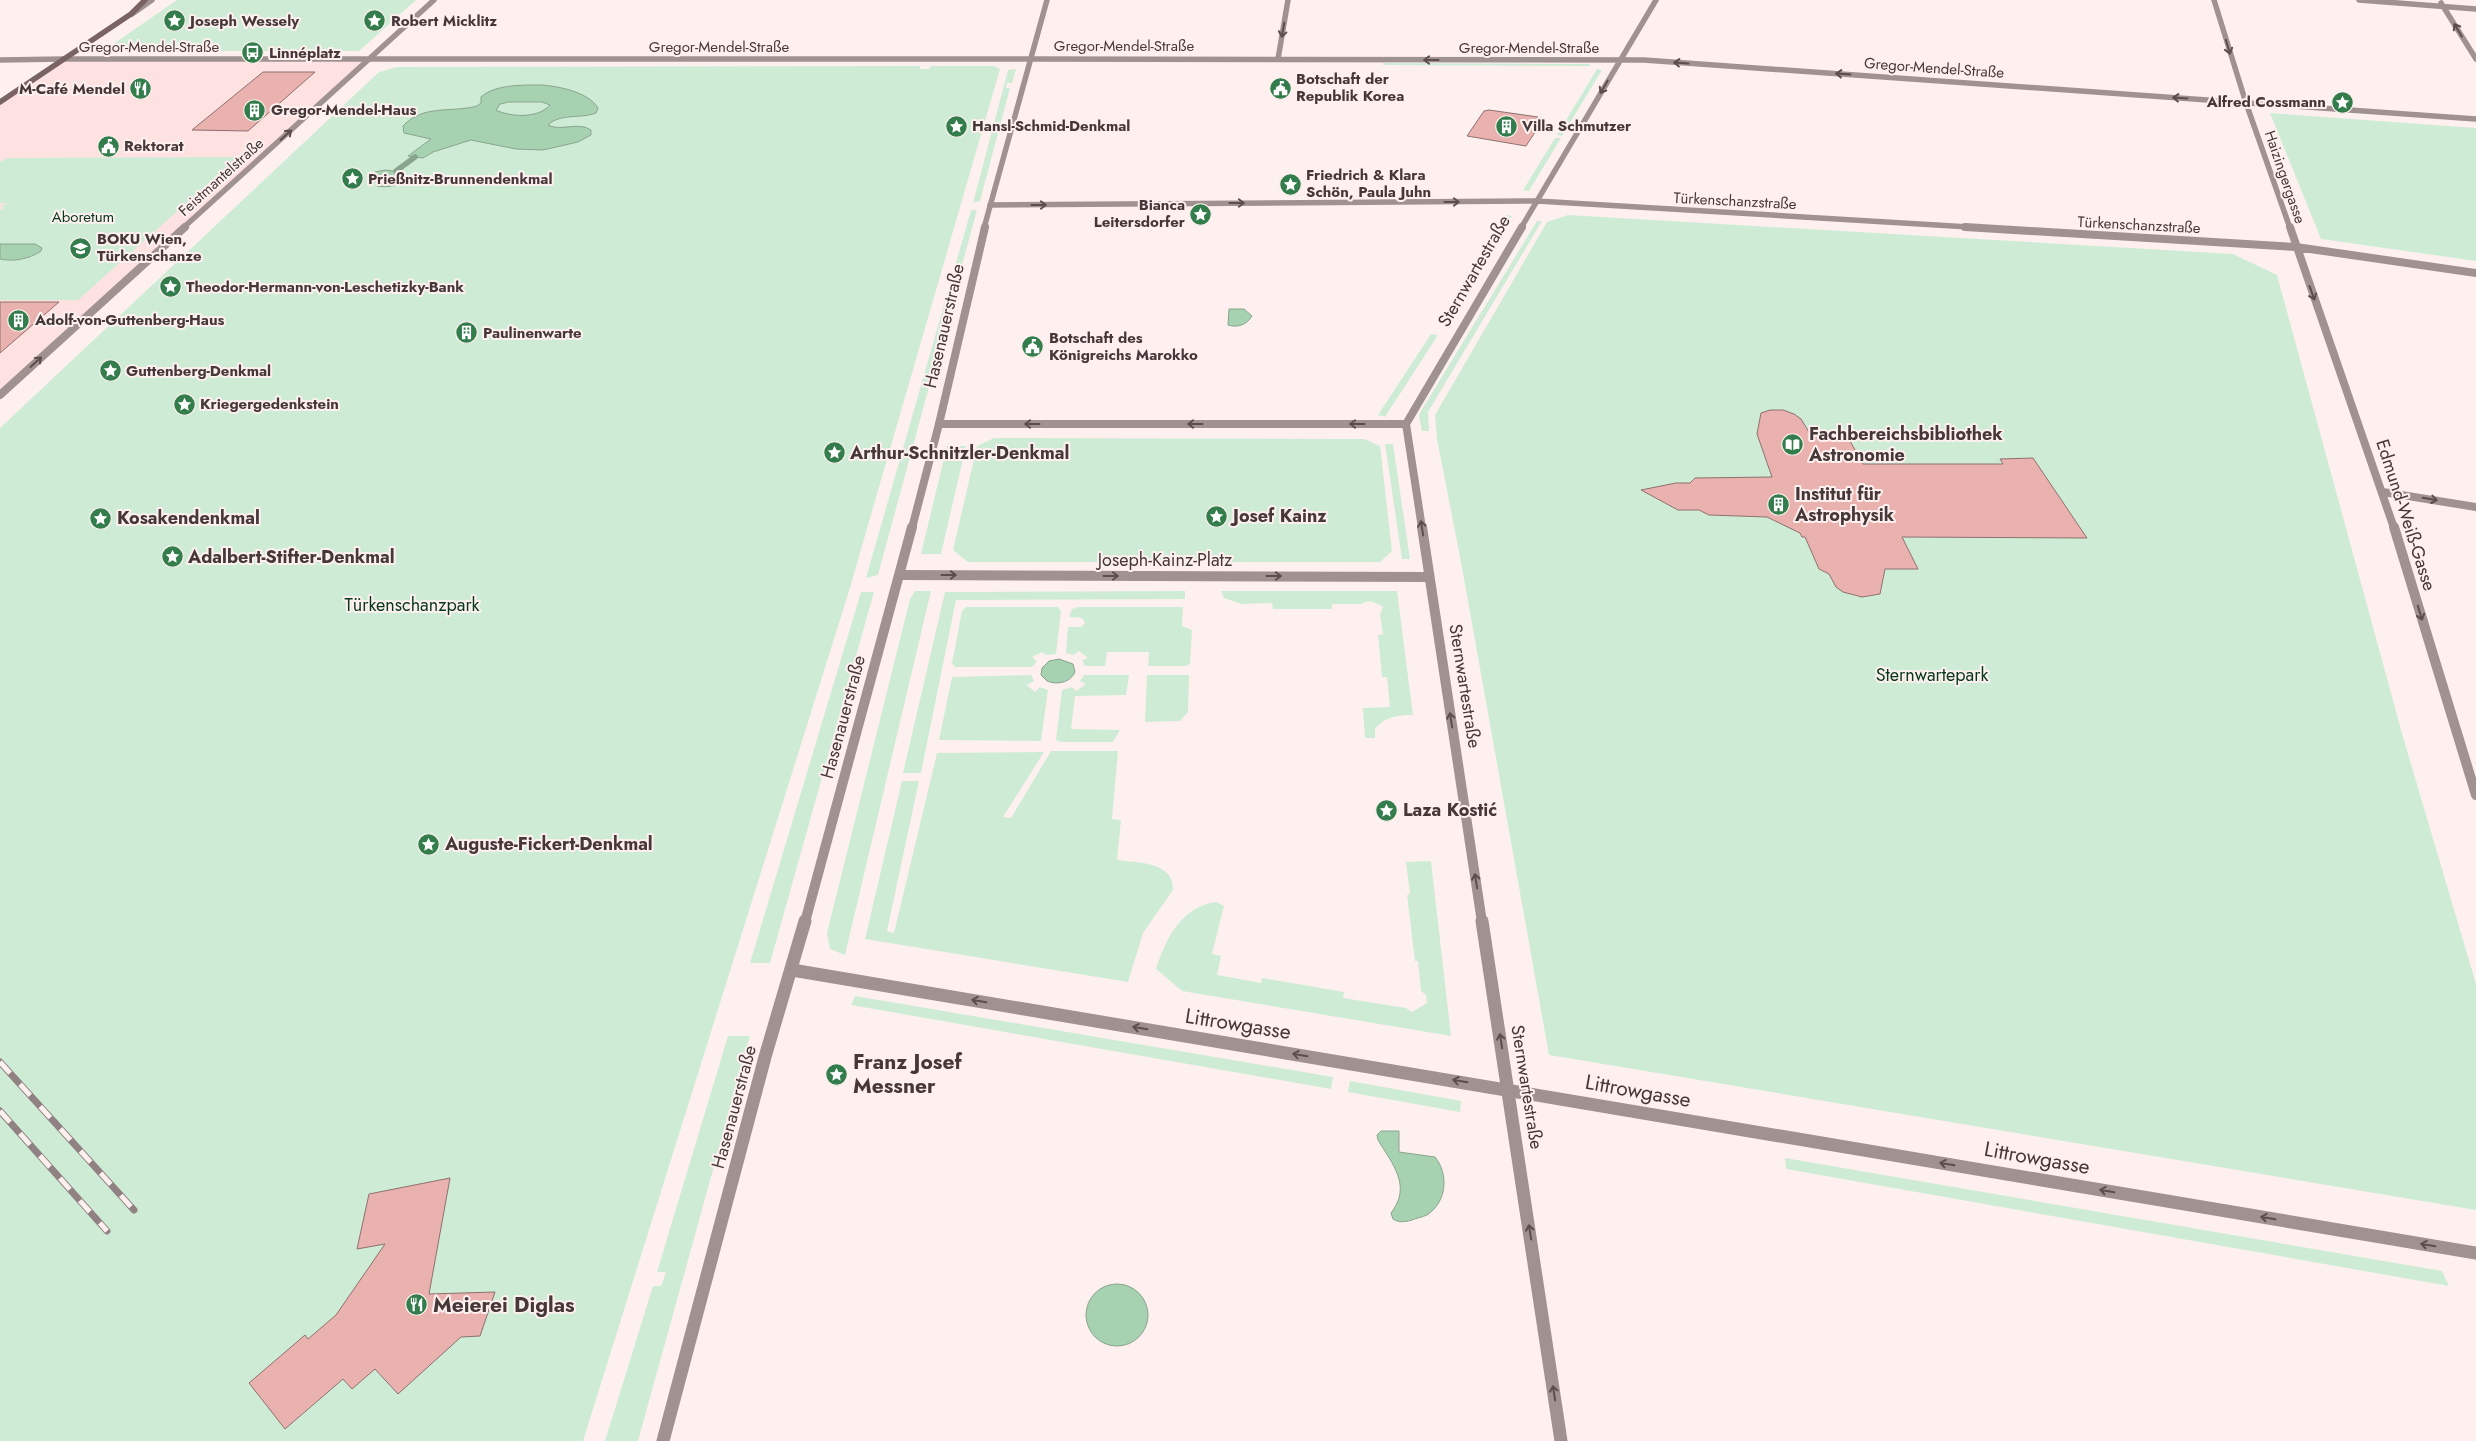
<svg xmlns="http://www.w3.org/2000/svg" width="2476" height="1441" font-family="Jost,sans-serif">
  <rect width="100%" height="100%" fill="#fef0ef"/>
  <path fill="#fde2e1" d="M64,59H369L0,395V101Z"/>
  <path fill="#ceecd5" d="M177,0H416L359,51H103Z
    M1383,63L1590,64V66L1383,65Z
    M920,66V69H929L931,66H994L1000,69L849,591L583,1441H0V428L379,72L397,67Z
    M1016,69L1012,83H1007L1006,88H1010L980,201L973,203L1008,70Z
    M1597,69L1602,70L1562,136L1557,135Z
    M2270,113L2476,128V261L2321,239Z
    M1555,138H1561L1529,191L1523,190Z
    M238,157L78,300H0V210L4,208L0,206L9,204L0,203V162L7,158Z
    M971,210H977L878,575L866,578Z
    M1507,215L1512,216L1465,290L1459,289Z
    M1568,215L2233,254L2277,275L2403,737L2476,984V1210L1549,1055L1461,562L1437,439L1435,415L1547,222Z
    M1537,221H1542L1428,412L1429,431H1422L1419,416L1421,411Z
    M1431,334L1438,335L1385,417L1378,415Z
    M994,438L1364,439L1380,446L1392,551L1380,562H968L953,550L977,446Z
    M1385,444H1393L1410,559H1402Z
    M947,446H966L941,554H921Z
    M915,591H931L845,955L830,949L827,933L910,599Z
    M1185,591V599L956,600L921,773H903L945,592Z
    M1221,591H1397L1413,715C1398,715 1384,717 1375,729V738H1365L1363,708L1390,707L1387,677H1382L1378,635L1383,634L1380,614L1383,607C1376,603 1369,598 1362,604H1332V609H1273L1272,603L1241,604L1224,598Z
    M861,592H874L770,963H750Z
    M966,607H1058L1061,611L1056,654L1045,655L1042,652L1032,657L1037,661L1032,667H955L952,663L962,611Z
    M1078,607H1183L1182,626L1192,630L1190,664L1186,666H1148L1149,652H1107L1105,666H1085L1082,660L1088,658L1079,651L1074,655L1066,653L1068,627H1081L1085,623L1082,618L1069,617L1072,609Z
    M1031,675L1034,681L1027,685L1035,692L1040,687L1048,690L1041,741L939,740L952,677Z
    M1084,675H1129L1126,695L1075,696L1071,729L1120,730L1113,742H1061L1056,740L1062,690L1072,687L1076,691L1086,684L1080,681Z
    M1147,675H1189L1188,712L1180,721L1145,722Z
    M1051,751H1118L1112,819L1121,820L1117,860C1137,863 1174,861 1173,890L1143,933L1128,982L865,939L902,781H919L887,931L894,933L937,753L1044,752L1003,817L1011,818Z
    M1431,861L1451,1036L1182,991L1156,969C1166,938 1181,907 1216,902L1224,906L1212,954L1221,956L1217,975L1261,983L1262,978L1344,992L1343,998L1406,1008L1412,1012L1427,1003L1426,995L1421,991L1418,961H1415L1407,895L1410,894L1406,862Z
    M855,996L1333,1077L1331,1089L851,1005Z
    M728,1036H750L638,1441H605L653,1286H661L666,1272H657Z
    M1350,1081L1461,1101L1460,1112L1348,1092Z
    M1785,1158L2442,1271L2449,1286L1786,1169Z"/>
  <path fill="#a7d2b1" stroke="#8aa48d" fill-rule="evenodd" d="M543,85C561,87 588,92 598,108L596,113C581,119 560,113 548,125C561,132 578,121 591,130V135L578,142L543,150L516,149L471,140L433,152L423,158L408,156L431,139L404,133L403,126C423,104 452,113 477,106L481,103V97C495,84 525,85 543,85ZM509,102H542L550,105C538,119 510,117 496,110L500,104Z
    M385,170L401,172L407,177C400,186 388,188 377,186V182L369,180L368,178L375,172Z
    M0,244H35L42,248L41,251C29,259 14,262 0,259Z
    M1229,309H1244L1252,316C1247,325 1237,328 1228,325Z
    M1059,659L1073,664L1075,672C1070,683 1057,685 1047,681L1041,675L1042,668L1049,661Z
    M1381,1131H1399V1152L1435,1157C1449,1174 1447,1202 1427,1215C1423,1217 1416,1218 1412,1220C1405,1222 1399,1223 1393,1219L1391,1213C1412,1186 1393,1165 1378,1140L1377,1135Z
    M1086 1315a31 31 0 1 1 62 0a31 31 0 1 1-62 0Z"/>
  <g fill="none" stroke-linecap="round" stroke-linejoin="round">
    <path stroke="#8aa48d" stroke-width="5.5" d="M396,171L415,157"/>
  </g>
  <path fill="#e9b2af" stroke="#8e706f" d="M263,72H315L248,131L192,130Z
    M1489,110L1538,117L1537,119L1543,120L1526,146L1467,136L1484,111Z
    M0,302H59L0,353Z
    M1770,410H1783L1794,414L1801,419L1809,432H1845L1863,464H2003L2000,459L2033,458L2087,538L1902,537L1918,569H1885L1880,594L1862,597L1843,592L1836,587L1829,574L1819,569L1805,537H1802L1800,533L1767,517L1709,515L1699,510H1678L1641,490L1676,483H1690L1695,478L1772,477L1757,434L1761,413Z
    M450,1178L429,1294L495,1292L480,1336L461,1337L398,1394L375,1369L352,1389L343,1379L285,1429L249,1383L305,1335L308,1339L336,1315L385,1244L357,1249L369,1194Z"/>
  <g fill="none" stroke-linecap="round" stroke-linejoin="round">
    <path stroke="#a19292" stroke-width="5.5" d="M2214,0L2246,103L2290,228
      M2359,0L2476,9
      M2441,3L2476,59
      M1031,59L1644,60L2476,119
      M1278,59L1288,0
      M0,60L64,59
      M990,205L1537,201L1986,228
      M183,228L434,0
      M1521,228L1656,0"/>
    <path stroke="#a19292" stroke-width="8" d="M1965,227L2296,247L2476,273
      M2290,227L2394,528
      M0,395L185,227
      M939,424H1406
      M2383,492L2476,507
      M1422,528L1406,424L1522,227"/>
    <path stroke="#a19292" stroke-width="10" d="M1422,527L1482,922
      M2394,527L2476,795
      M900,575L1429,577"/>
    <path stroke="#a19292" stroke-width="13" d="M1482,921L1561,1441
      M792,970L2476,1253"/>
    <path stroke="#a19292" stroke-width="5.5" d="M132,14L152,0
      M64,59H1031
      M984,228L1047,0"/>
    <path stroke="#a19292" stroke-width="8" d="M912,528L939,424L985,227"/>
    <path stroke="#a19292" stroke-width="10" d="M805,922L912,527"/>
    <path stroke="#a19292" stroke-width="13" d="M663,1441L765,1057L805,921"/>
    <path stroke="#796463" stroke-width="5.5" d="M0,102L131,14L145,0"/>
    <defs>
      <path id="rail" d="M0,1062L134,1210
        M0,1111L107,1231"/>
    </defs>
    <use href="#rail" stroke="#908282" stroke-width="7"/>
    <use href="#rail" stroke="#fef0ef" stroke-width="5" stroke-dasharray="15" stroke-linecap="butt"/>
  </g>
  <defs><path id="oneway-shaft" d="M-6 0H5M1.5-3L5.5 0L1.5 3" fill="none" stroke-width="1.6" stroke-linecap="round" stroke-linejoin="round" transform="scale(1.25)"/></defs>
  <g stroke="#5d4e4e">
    <use href="#oneway-shaft" transform="translate(1283 30) rotate(100)"/>
    <use href="#oneway-shaft" transform="translate(2458 30) rotate(-121)"/>
    <use href="#oneway-shaft" transform="translate(2228 47) rotate(73)"/>
    <use href="#oneway-shaft" transform="translate(1431 60) rotate(-180)"/>
    <use href="#oneway-shaft" transform="translate(1681 63) rotate(-176)"/>
    <use href="#oneway-shaft" transform="translate(1843 74) rotate(-176)"/>
    <use href="#oneway-shaft" transform="translate(1604 87) rotate(120)"/>
    <use href="#oneway-shaft" transform="translate(2180 98) rotate(-176)"/>
    <use href="#oneway-shaft" transform="translate(286 135) rotate(-42)"/>
    <use href="#oneway-shaft" transform="translate(1452 202)"/>
    <use href="#oneway-shaft" transform="translate(1237 203)"/>
    <use href="#oneway-shaft" transform="translate(1039 205)"/>
    <use href="#oneway-shaft" transform="translate(2312 293) rotate(70)"/>
    <use href="#oneway-shaft" transform="translate(36 362) rotate(-42)"/>
    <use href="#oneway-shaft" transform="translate(1032 424) rotate(-180)"/>
    <use href="#oneway-shaft" transform="translate(1195 424) rotate(-180)"/>
    <use href="#oneway-shaft" transform="translate(1357 424) rotate(-180)"/>
    <use href="#oneway-shaft" transform="translate(2430 499) rotate(9)"/>
    <use href="#oneway-shaft" transform="translate(1422 528) rotate(-99)"/>
    <use href="#oneway-shaft" transform="translate(949 575)"/>
    <use href="#oneway-shaft" transform="translate(1111 576)"/>
    <use href="#oneway-shaft" transform="translate(1274 576)"/>
    <use href="#oneway-shaft" transform="translate(2420 613) rotate(73)"/>
    <use href="#oneway-shaft" transform="translate(1451 720) rotate(-99)"/>
    <use href="#oneway-shaft" transform="translate(1476 881) rotate(-99)"/>
    <use href="#oneway-shaft" transform="translate(979 1001) rotate(-170)"/>
    <use href="#oneway-shaft" transform="translate(1140 1028) rotate(-171)"/>
    <use href="#oneway-shaft" transform="translate(1501 1041) rotate(-99)"/>
    <use href="#oneway-shaft" transform="translate(1300 1055) rotate(-171)"/>
    <use href="#oneway-shaft" transform="translate(1460 1081) rotate(-171)"/>
    <use href="#oneway-shaft" transform="translate(1947 1164) rotate(-170)"/>
    <use href="#oneway-shaft" transform="translate(2107 1191) rotate(-170)"/>
    <use href="#oneway-shaft" transform="translate(2268 1218) rotate(-170)"/>
    <use href="#oneway-shaft" transform="translate(1530 1232) rotate(-99)"/>
    <use href="#oneway-shaft" transform="translate(2428 1245) rotate(-170)"/>
    <use href="#oneway-shaft" transform="translate(1554 1393) rotate(-99)"/>
  </g>
  <defs>
    <symbol id="sight-disc" viewBox="-11 -11 22 22"><circle r="9.5" fill="#327d4b" stroke="#fef0ef"/><path d="M0-6L1.8-2.2L6-1.7L2.9 1.2L3.7 5.4L0 3.3L-3.7 5.4L-2.9 1.2L-6-1.7L-1.8-2.2Z" fill="#fff"/></symbol>
    <symbol id="bus-disc" viewBox="-11 -11 22 22"><circle r="9.5" fill="#327d4b" stroke="#fef0ef"/><path d="M-5-6H5V4H4V6H2V4H-2V6H-4V4H-5ZM-3.5-4V0h7V-4ZM-3.5 1.2v1.5H-2V1.2ZM2 1.2v1.5H3.5V1.2Z" fill="#fff"/></symbol>
    <symbol id="civic-disc" viewBox="-11 -11 22 22"><circle r="9.5" fill="#327d4b" stroke="#fef0ef"/><path d="M-.6-6.5H3V-4.5H.6V-3L4-1V1h2V6H-6V1h2V-1L-.6-3ZM-1.2 2.5V6h2.4V2.5Z" fill="#fff"/></symbol>
    <symbol id="restaurant-disc" viewBox="-11 -11 22 22"><circle r="9.5" fill="#327d4b" stroke="#fef0ef"/><path d="M-5-6h1v4h1v-4h1v4h1v-4h1v5L-1.5 .5V6h-2V.5L-5-1ZM5-6V6H3V1.5H1.5Q1.5-4 5-6Z" fill="#fff"/></symbol>
    <symbol id="building-disc" viewBox="-11 -11 22 22"><circle r="9.5" fill="#327d4b" stroke="#fef0ef"/><path d="M-4-6H4V6H1V3H-1V6H-4ZM-2.5-4.3h1.7v1.8h-1.7ZM.8-4.3h1.7v1.8H.8ZM-2.5-1h1.7V.8h-1.7ZM.8-1h1.7V.8H.8Z" fill="#fff"/></symbol>
    <symbol id="university-disc" viewBox="-11 -11 22 22"><circle r="9.5" fill="#327d4b" stroke="#fef0ef"/><path d="M0-5L7-2L0 1L-7-2ZM-4 1L0 2.5L4 1V4Q0 6-4 4Z" fill="#fff"/></symbol>
    <symbol id="library-disc" viewBox="-11 -11 22 22"><circle r="9.5" fill="#327d4b" stroke="#fef0ef"/><path d="M-6-4Q-3-5.5-.7-3.5V5Q-3 3-6 4ZM6-4Q3-5.5 .7-3.5V5Q3 3 6 4Z" fill="#fff"/></symbol>
  </defs>
  <g fill-rule="evenodd">
    <use href="#sight-disc" x="162" y="8" width="25" height="25"/>
    <use href="#sight-disc" x="362" y="8" width="25" height="25"/>
    <use href="#bus-disc" x="240" y="40" width="25" height="25"/>
    <use href="#civic-disc" x="1268" y="76" width="25" height="25"/>
    <use href="#restaurant-disc" x="128" y="76" width="25" height="25"/>
    <use href="#sight-disc" x="2330" y="90" width="25" height="25"/>
    <use href="#building-disc" x="242" y="98" width="25" height="25"/>
    <use href="#sight-disc" x="944" y="114" width="25" height="25"/>
    <use href="#building-disc" x="1494" y="114" width="25" height="25"/>
    <use href="#civic-disc" x="96" y="134" width="25" height="25"/>
    <use href="#sight-disc" x="340" y="166" width="25" height="25"/>
    <use href="#sight-disc" x="1278" y="172" width="25" height="25"/>
    <use href="#sight-disc" x="1188" y="202" width="25" height="25"/>
    <use href="#university-disc" x="68" y="236" width="25" height="25"/>
    <use href="#sight-disc" x="158" y="274" width="25" height="25"/>
    <use href="#building-disc" x="6" y="308" width="25" height="25"/>
    <use href="#building-disc" x="454" y="320" width="25" height="25"/>
    <use href="#civic-disc" x="1020" y="334" width="25" height="25"/>
    <use href="#sight-disc" x="98" y="358" width="25" height="25"/>
    <use href="#sight-disc" x="172" y="392" width="25" height="25"/>
    <use href="#library-disc" x="1780" y="432" width="25" height="25"/>
    <use href="#sight-disc" x="822" y="440" width="25" height="25"/>
    <use href="#building-disc" x="1766" y="492" width="25" height="25"/>
    <use href="#sight-disc" x="1204" y="504" width="25" height="25"/>
    <use href="#sight-disc" x="88" y="506" width="25" height="25"/>
    <use href="#sight-disc" x="160" y="544" width="25" height="25"/>
    <use href="#sight-disc" x="1374" y="798" width="25" height="25"/>
    <use href="#sight-disc" x="416" y="832" width="25" height="25"/>
    <use href="#sight-disc" x="824" y="1062" width="25" height="25"/>
    <use href="#restaurant-disc" x="404" y="1292" width="25" height="25"/>
  </g>
  <g text-anchor="middle" dominant-baseline="central" stroke-width="4" stroke-linejoin="round" paint-order="stroke">
    <g font-size="15" font-weight="bold" fill="#463838" stroke="#fef0ef" text-anchor="start">
      <text x="190" y="21">Joseph Wessely</text>
      <text x="391" y="21">Robert Micklitz</text>
      <text x="269" y="53">Linnéplatz</text>
      <text x="1296" y="79">Botschaft der<tspan x="1296" dy="17">Republik Korea</tspan></text>
      <text x="125" y="89" text-anchor="end">M-Café Mendel</text>
      <text x="2326" y="102" text-anchor="end">Alfred Cossmann</text>
      <text x="271" y="110">Gregor-Mendel-Haus</text>
      <text x="972" y="126">Hansl-Schmid-Denkmal</text>
      <text x="1522" y="126">Villa Schmutzer</text>
      <text x="124" y="146">Rektorat</text>
      <text x="1306" y="175">Friedrich &amp; Klara<tspan x="1306" dy="17">Schön, Paula Juhn</tspan></text>
      <text x="368" y="179">Prießnitz-Brunnendenkmal</text>
      <text x="1185" y="205" text-anchor="end">Bianca<tspan x="1185" dy="17">Leitersdorfer</tspan></text>
      <text x="97" y="239">BOKU Wien,<tspan x="97" dy="17">Türkenschanze</tspan></text>
      <text x="186" y="287">Theodor-Hermann-von-Leschetizky-Bank</text>
      <text x="35" y="320">Adolf-von-Guttenberg-Haus</text>
      <text x="483" y="333">Paulinenwarte</text>
      <text x="1049" y="338">Botschaft des<tspan x="1049" dy="17">Königreichs Marokko</tspan></text>
      <text x="126" y="371">Guttenberg-Denkmal</text>
      <text x="200" y="404">Kriegergedenkstein</text>
    </g>
    <g font-size="15" fill="#463838" stroke="#fef0ef">
      <text x="1124" y="46">Gregor-Mendel-Straße</text>
      <text x="149" y="47">Gregor-Mendel-Straße</text>
      <text x="719" y="47">Gregor-Mendel-Straße</text>
      <text x="1529" y="48">Gregor-Mendel-Straße</text>
      <text transform="translate(1934 68) rotate(4)">Gregor-Mendel-Straße</text>
      <text transform="translate(221 177) rotate(-42)">Feistmantelstraße</text>
      <text transform="translate(2285 177) rotate(71)">Haizingergasse</text>
      <text transform="translate(1735 201) rotate(3)">Türkenschanzstraße</text>
      <text transform="translate(2139 225) rotate(3)">Türkenschanzstraße</text>
    </g>
    <g font-size="15" fill="#043819" stroke="#fef0ef">
      <text x="83" y="217">Aboretum</text>
    </g>
    <g font-size="18" fill="#463838" stroke="#fef0ef">
      <text transform="translate(1474 271) rotate(-60)">Sternwartestraße</text>
      <text transform="translate(944 326) rotate(-77)">Hasenauerstraße</text>
      <text transform="translate(2406 515) rotate(72)">Edmund-Weiß-Gasse</text>
      <text x="1165" y="560">Joseph-Kainz-Platz</text>
      <text transform="translate(1465 686) rotate(81)">Sternwartestraße</text>
      <text transform="translate(843 717) rotate(-75)">Hasenauerstraße</text>
      <text transform="translate(1527 1087) rotate(81)">Sternwartestraße</text>
      <text transform="translate(734 1107) rotate(-75)">Hasenauerstraße</text>
    </g>
    <g font-size="18" font-weight="bold" fill="#463838" stroke="#fef0ef" text-anchor="start">
      <text x="1809" y="434">Fachbereichsbibliothek<tspan x="1809" dy="21">Astronomie</tspan></text>
      <text x="850" y="453">Arthur-Schnitzler-Denkmal</text>
      <text x="1795" y="494">Institut für<tspan x="1795" dy="21">Astrophysik</tspan></text>
      <text x="1233" y="516">Josef Kainz</text>
      <text x="117" y="518">Kosakendenkmal</text>
      <text x="188" y="557">Adalbert-Stifter-Denkmal</text>
      <text x="1403" y="810">Laza Kostić</text>
      <text x="445" y="844">Auguste-Fickert-Denkmal</text>
    </g>
    <g font-size="18" fill="#043819" stroke="#fef0ef">
      <text x="412" y="605">Türkenschanzpark</text>
      <text x="1932" y="675">Sternwartepark</text>
    </g>
    <g font-size="21" fill="#463838" stroke="#fef0ef">
      <text transform="translate(1238 1024) rotate(9)">Littrowgasse</text>
      <text transform="translate(1638 1091) rotate(10)">Littrowgasse</text>
      <text transform="translate(2037 1158) rotate(10)">Littrowgasse</text>
    </g>
    <g font-size="21" font-weight="bold" fill="#463838" stroke="#fef0ef" text-anchor="start">
      <text x="853" y="1062">Franz Josef<tspan x="853" dy="24">Messner</tspan></text>
      <text x="433" y="1305">Meierei Diglas</text>
    </g>
  </g>
</svg>
